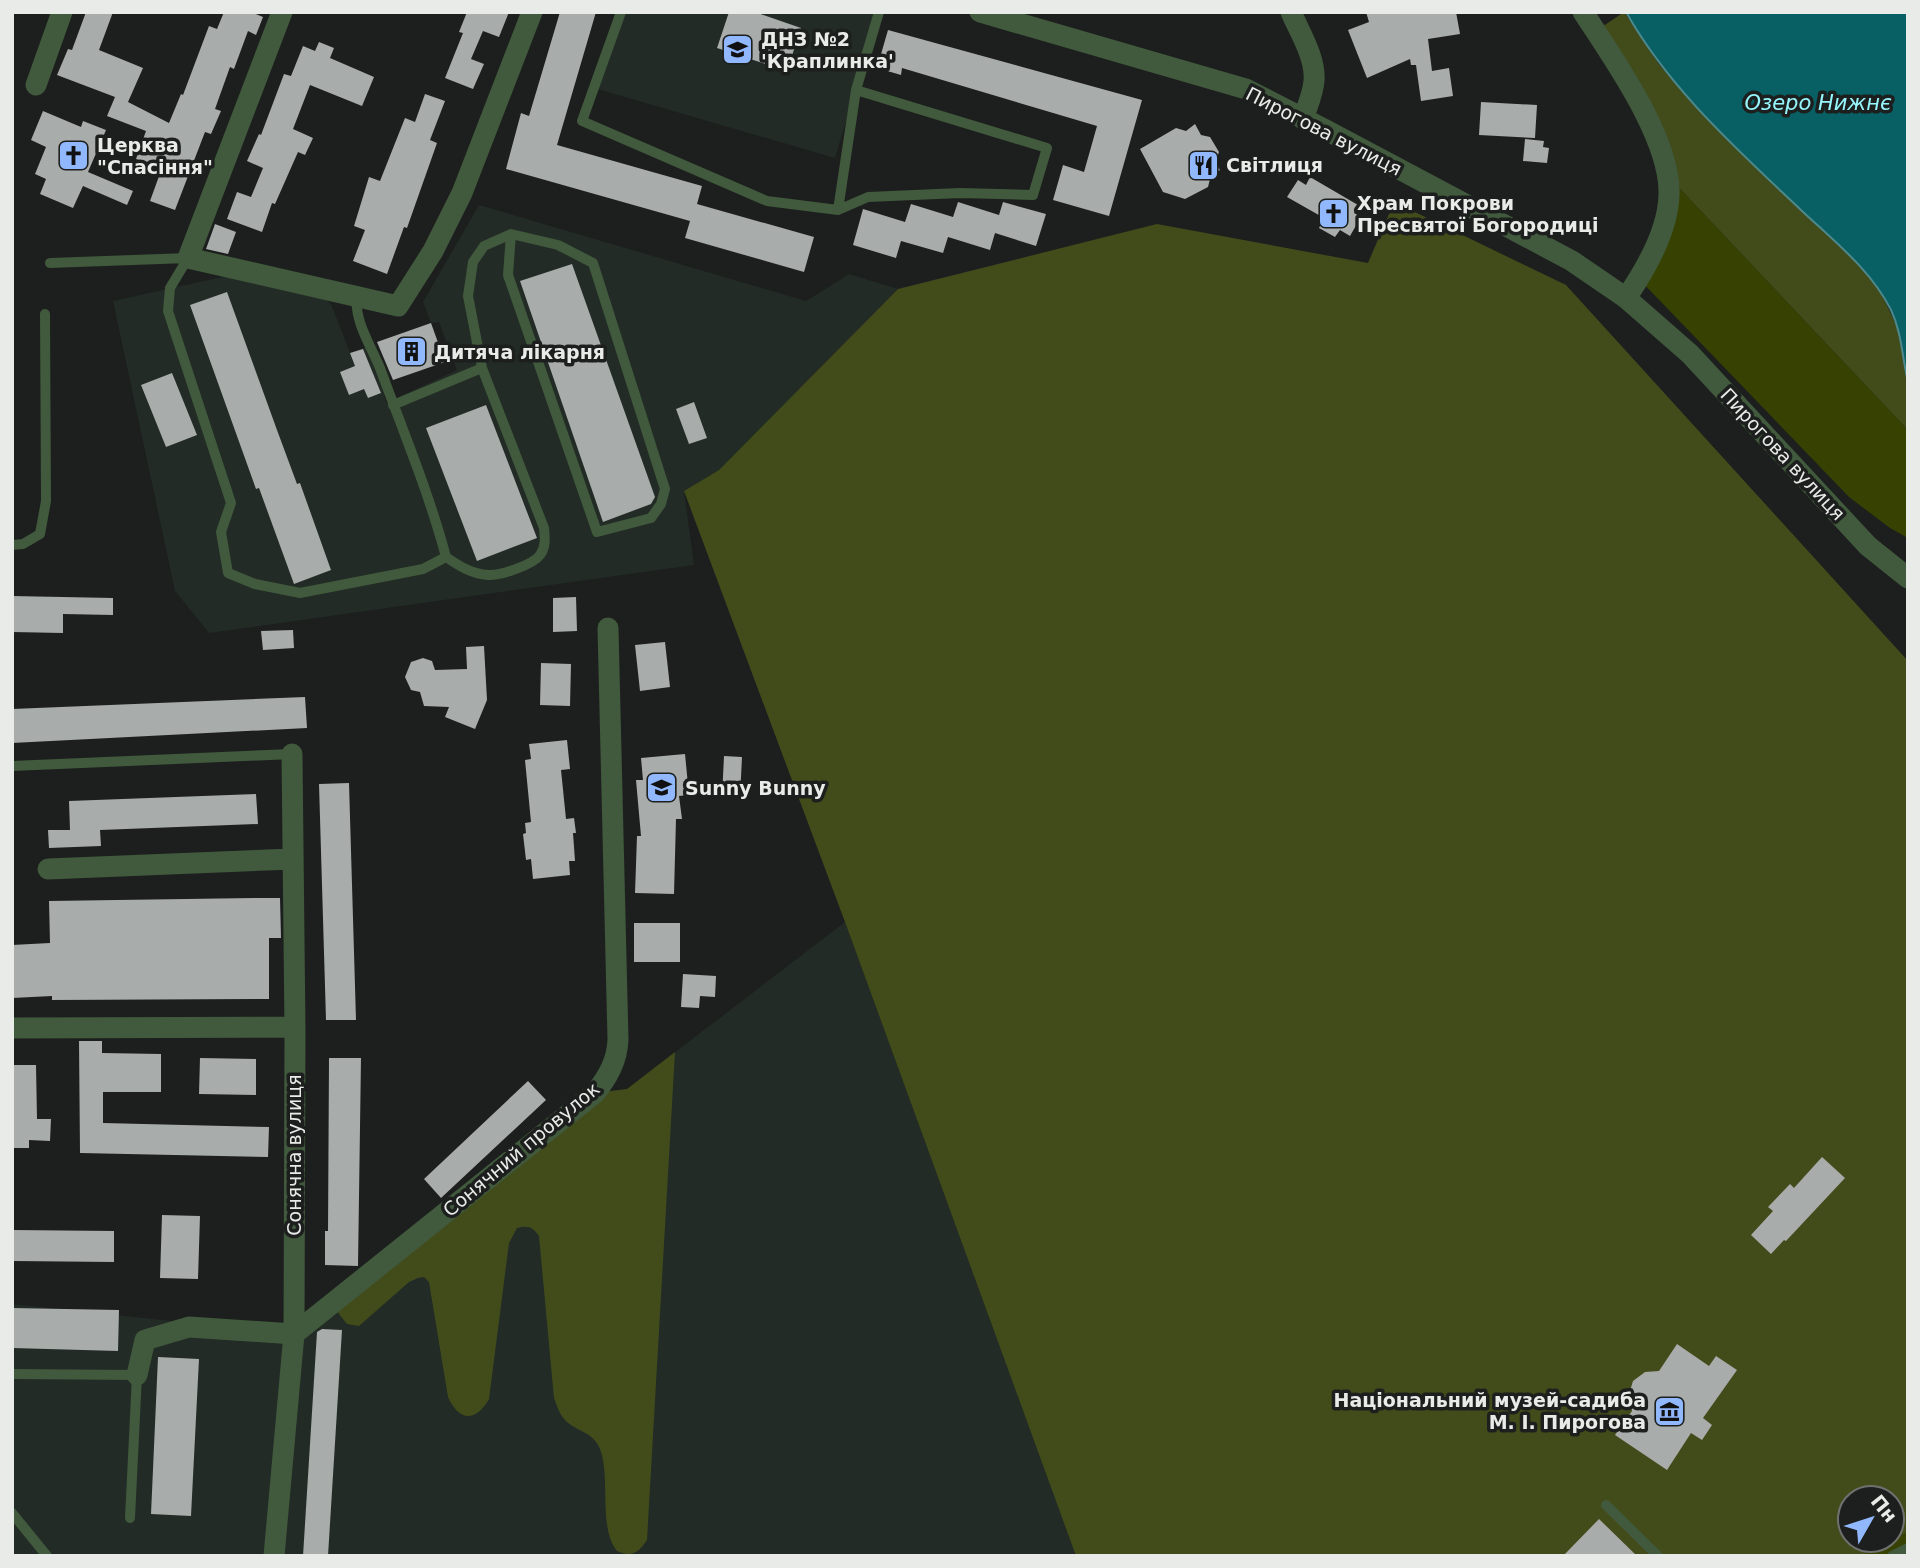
<svg xmlns="http://www.w3.org/2000/svg" width="1920" height="1568" font-family="'DejaVu Sans',sans-serif">
  <rect width="100%" height="100%" fill="#1c1f1d"/>
  <path fill="#222b26" d="M621,12H879L835,158L594,88Z
    M479,205L806,301L849,274L898,289L719,470L684,491L694,565L209,633L175,591L113,301L231,275L326,299L332,306L350,353L371,345L386,403L457,370L439,322L431,323L423,302Z
    M845,922L1076,1556H12V1304L294,1334L595,1093L627,1089Z"/>
  <path fill="#374202" d="M1668,176L1908,430V538L1890,528L1849,497L1639,279Z
    M1908,1532V1556H1862Z"/>
  <path fill="#424c1b" d="M1624,12L1658,63L1690,101L1738,150L1860,266L1880,291L1901,335L1908,382V430L1668,176L1596,31Z
    M1394,202L1566,285L1908,661V1532L1892,1540V1498H1850V1540H1892L1862,1556H1076L845,922L684,491L719,470L898,289L1157,224L1368,263Z
    M675,1052L647,1540C639,1552 632,1558 617,1551C598,1528 611,1478 600,1449C594,1433 579,1432 567,1422C560,1416 557,1406 554,1398L539,1236C533,1227 528,1225 517,1228L509,1243L489,1399C476,1422 459,1422 448,1397L429,1282L424,1277L418,1278L409,1282L359,1326L347,1324L331,1304L595,1093L627,1089Z"/>
  <path fill="#085f64" stroke="#4c898c" stroke-width="2" d="M1626,12H1908V382C1902,357 1902,333 1891,310C1871,270 1834,241 1802,211C1738,150 1670,90 1626,12Z"/>
  <path fill="#a8acab" d="M86,12H113L99,50L143,68L128,102L169,123L181,94L183,95L209,26L217,29L224,12H251L263,17L256,35L248,31L234,69L230,67L215,109L221,111L211,134L205,132L175,210L150,201L162,168L136,159L146,131L107,116L115,97L57,75L68,49L72,50Z
    M467,12H509L499,37L483,31L471,59L484,64L473,89L445,78L463,33L459,32Z
    M560,12H596L557,145L702,186L697,204L814,237L804,272L685,238L690,221L506,169L521,113L529,116Z
    M729,12H755L801,28L787,71L717,48Z
    M1366,12H1456L1460,34L1428,39L1432,71L1449,68L1453,96L1421,101L1416,65H1411L1410,59L1367,78L1348,30L1369,22Z
    M888,30L1142,100L1109,216L1053,200L1063,165L1084,172L1097,126L902,68L901,75L877,68Z
    M319,42L334,48L330,58L374,77L362,106L310,85L293,129L313,138L305,155L298,152L275,204L272,203L262,232L227,219L237,192L251,197L263,168L247,161L259,134L261,135L284,74L291,76L303,46L315,51Z
    M425,94L445,101L430,140L437,143L407,228L404,227L387,274L353,261L365,230L354,226L369,177L380,181L405,118L415,122Z
    M1481,102L1537,105L1535,138L1479,135Z
    M43,111L81,127L83,121L106,130L88,172L133,191L127,205L83,186L73,208L40,194L46,179L35,174L46,147L31,140Z
    M1195,124L1201,135L1210,137L1219,152L1215,162L1220,170L1211,175L1208,187L1185,199L1163,192L1140,149L1176,128L1186,131Z
    M1525,139L1544,141L1543,147L1549,148L1547,163L1523,161Z
    M1310,177L1358,205L1354,213L1361,217L1350,236L1340,230L1335,237L1319,228L1324,218L1287,197L1298,180L1306,185Z
    M958,202L999,215L1003,202L1046,214L1036,246L995,233L990,250L948,237L943,253L901,241L896,258L853,245L863,209L905,222L911,204L953,217Z
    M215,224L236,232L228,254L206,249Z
    M572,264L655,497L651,504L603,522L520,281Z
    M227,292L277,430L297,484L300,483L331,570L294,584L259,488L256,489L190,305Z
    M431,323L445,362L393,380L377,342Z
    M363,349L381,393L368,398L364,389L349,395L340,372L355,366L350,353Z
    M172,373L197,435L166,447L141,385Z
    M694,402L707,438L689,444L676,409Z
    M486,405L537,538L477,561L426,428Z
    M12,596L113,598V615L63,614V633L12,632Z
    M576,597L577,631L553,632V598Z
    M293,630L294,648L263,650L261,631Z
    M665,642L670,687L640,691L635,645Z
    M484,646L487,700L475,729L445,717L449,707L424,706L420,692L411,690L405,677L411,662L423,658L432,661L435,670L467,669L466,647Z
    M541,663L571,664L570,706L540,705Z
    M305,697L307,728L12,743V709Z
    M567,740L570,769L561,770L566,819L574,818L576,833H573L575,861H569L570,875L533,879L531,859L526,860L523,834L526,833L525,823L531,822L525,760L531,759L529,744Z
    M685,754L689,795L679,796L682,819H676L674,894L635,893L637,836H641L636,780H643L641,758Z
    M724,756L742,757L740,798L722,797Z
    M349,783L356,1020H326L319,784Z
    M256,794L258,824L100,830L101,846L49,848L48,830H70L69,801Z
    M254,898H280L281,938H269V999L52,1000V996L12,998V945L50,943L49,901Z
    M634,923H680V962H634Z
    M683,974L716,976L715,997L700,996L699,1008L681,1007Z
    M79,1041H102V1053L161,1054V1092H103V1123L269,1127L268,1157L80,1153Z
    M200,1058L256,1059V1095L199,1094Z
    M329,1058H361L358,1266L325,1265V1231H328Z
    M12,1065H36L37,1119H51L50,1141L29,1140V1148H12Z
    M528,1081L546,1100L441,1198L424,1179Z
    M1822,1157L1845,1178L1786,1241L1784,1240L1771,1254L1751,1235L1773,1211L1768,1207L1790,1184L1794,1188Z
    M162,1215L200,1216L198,1279L160,1278Z
    M12,1230L114,1231V1262L12,1261Z
    M12,1308L119,1310L118,1351L12,1348Z
    M322,1329L342,1330L328,1556H303L317,1332Z
    M1677,1344L1709,1366L1716,1356L1737,1370L1703,1418L1712,1425L1702,1440L1691,1433L1667,1470L1615,1435L1632,1411L1629,1394L1633,1381L1645,1372L1659,1371Z
    M158,1357L199,1359L191,1516L151,1514Z
    M1599,1519L1637,1556H1563Z"/>
  <g fill="none" stroke-linecap="round" stroke-linejoin="round">
    <path stroke="#41593c" stroke-width="10" d="M621,12L582,121L767,201L838,210L868,197L960,193L1033,195L1047,148L856,90L879,12
      M838,210L856,90
      M188,258L170,288L168,311L231,503L221,532L228,573L255,584L300,593L423,569L446,557C429,493 403,431 380,368C371,346 354,321 357,297
      M50,263L188,258
      M482,368L468,296L473,262L484,246L511,234L558,245L593,263L665,489L661,504L651,518L597,532L508,275L511,234
      M393,405L482,368L544,528C545,538 546,547 540,555C533,565 499,576 488,575C472,574 459,566 446,557
      M12,545L23,544L40,534L46,501L45,314
      M12,766L292,754
      M12,1374L137,1375L130,1518
      M1606,1505L1658,1556
      M12,1513L47,1556
      M1892,1556L1908,1548"/>
    <path stroke="#41593c" stroke-width="21" d="M282,12L188,258L398,306L433,251L462,193L532,12
      M1291,12C1300,33 1316,58 1314,81C1313,94 1307,107 1303,119
      M1583,12C1613,58 1671,139 1669,195C1668,231 1646,269 1626,298
      M36,85L62,12
      M48,869L293,859
      M12,1028L294,1027
      M137,1375L145,1340L189,1327L294,1334L595,1093C608,1077 617,1061 618,1040L608,628
      M274,1556L294,1334L295,1031L292,754"/>
    <path stroke="#41593c" stroke-width="21" d="M980,12L1246,89L1326,130L1572,261L1626,298L1690,354L1868,546L1908,578"/>
  </g>
  <defs>
    <symbol id="school-square" viewBox="-11 -11 22 22"><rect x="-9" y="-9" width="18" height="18" rx="4" fill="#91b8fd" stroke="#1c1f1d"/><path d="M0-5L7-2L0 1L-7-2ZM-4 1L0 2.5L4 1V4Q0 6-4 4Z" fill="#111"/></symbol>
    <symbol id="church-square" viewBox="-11 -11 22 22"><rect x="-9" y="-9" width="18" height="18" rx="4" fill="#91b8fd" stroke="#1c1f1d"/><path d="M-1.2-6h2.4v3.5h3.3v2.4h-3.3V6h-2.4V-.1h-3.3v-2.4h3.3Z" fill="#111"/></symbol>
    <symbol id="restaurant-square" viewBox="-11 -11 22 22"><rect x="-9" y="-9" width="18" height="18" rx="4" fill="#91b8fd" stroke="#1c1f1d"/><path d="M-5-6h1v4h1v-4h1v4h1v-4h1v5L-1.5 .5V6h-2V.5L-5-1ZM5-6V6H3V1.5H1.5Q1.5-4 5-6Z" fill="#111"/></symbol>
    <symbol id="building-square" viewBox="-11 -11 22 22"><rect x="-9" y="-9" width="18" height="18" rx="4" fill="#91b8fd" stroke="#1c1f1d"/><path d="M-4-6H4V6H1V3H-1V6H-4ZM-2.5-4.3h1.7v1.8h-1.7ZM.8-4.3h1.7v1.8H.8ZM-2.5-1h1.7V.8h-1.7ZM.8-1h1.7V.8H.8Z" fill="#111"/></symbol>
    <symbol id="museum-square" viewBox="-11 -11 22 22"><rect x="-9" y="-9" width="18" height="18" rx="4" fill="#91b8fd" stroke="#1c1f1d"/><path d="M0-6L6-3V-2H-6V-3ZM-5-1h2V3h-2ZM-1-1h2V3h-2ZM3-1h2V3H3ZM-6 4H6V6H-6Z" fill="#111"/></symbol>
  </defs>
  <g fill-rule="evenodd">
    <use href="#school-square" x="720" y="32" width="35" height="35"/>
    <use href="#church-square" x="56" y="138" width="35" height="35"/>
    <use href="#restaurant-square" x="1186" y="148" width="35" height="35"/>
    <use href="#church-square" x="1316" y="196" width="35" height="35"/>
    <use href="#building-square" x="394" y="334" width="35" height="35"/>
    <use href="#school-square" x="644" y="770" width="35" height="35"/>
    <use href="#museum-square" x="1652" y="1394" width="35" height="35"/>
  </g>
  <g text-anchor="middle" dominant-baseline="central" stroke-width="7" stroke-linejoin="round" paint-order="stroke">
    <g font-size="19" font-weight="bold" fill="#e9ebe9" stroke="#1c1f1d" text-anchor="start">
      <text x="761" y="39">ДНЗ №2<tspan x="761" dy="22">'Краплинка'</tspan></text>
      <text x="97" y="145">Церква<tspan x="97" dy="22">"Спасіння"</tspan></text>
      <text x="1226" y="165">Світлиця</text>
      <text x="1357" y="203">Храм Покрови<tspan x="1357" dy="22">Пресвятої Богородиці</tspan></text>
      <text x="434" y="352">Дитяча лікарня</text>
      <text x="685" y="788">Sunny Bunny</text>
      <text x="1646" y="1400" text-anchor="end">Національний музей-садиба<tspan x="1646" dy="22">М. І. Пирогова</tspan></text>
    </g>
    <g font-size="19" fill="#e9ebe9" stroke="#1c1f1d">
      <text transform="translate(1324 131) rotate(27)">Пирогова вулиця</text>
      <text transform="translate(1783 454) rotate(47)">Пирогова вулиця</text>
      <text transform="translate(521 1149) rotate(-40)">Сонячний провулок</text>
      <text transform="translate(294 1155) rotate(-90)">Сонячна вулиця</text>
    </g>
    <g font-size="21" font-style="italic" fill="#96f6fc" stroke="#1c1f1d">
      <text x="1818" y="103">Озеро Нижнє</text>
    </g>
  </g>
  <rect width="1920" height="1568" fill="none" stroke="#e9ebe9" stroke-width="28"/>
  <g transform="translate(1871 1519) rotate(51)"><circle r="33" fill="#1c1f1d" stroke="#6e716f" stroke-width="2"/>
  <path d="M0-5L12 26L0 18L-12 26Z" fill="#91b8fd"/>
  <text y="-10" font-size="19" font-weight="bold" text-anchor="middle" fill="#e9ebe9">Пн</text>
  </g>
</svg>
